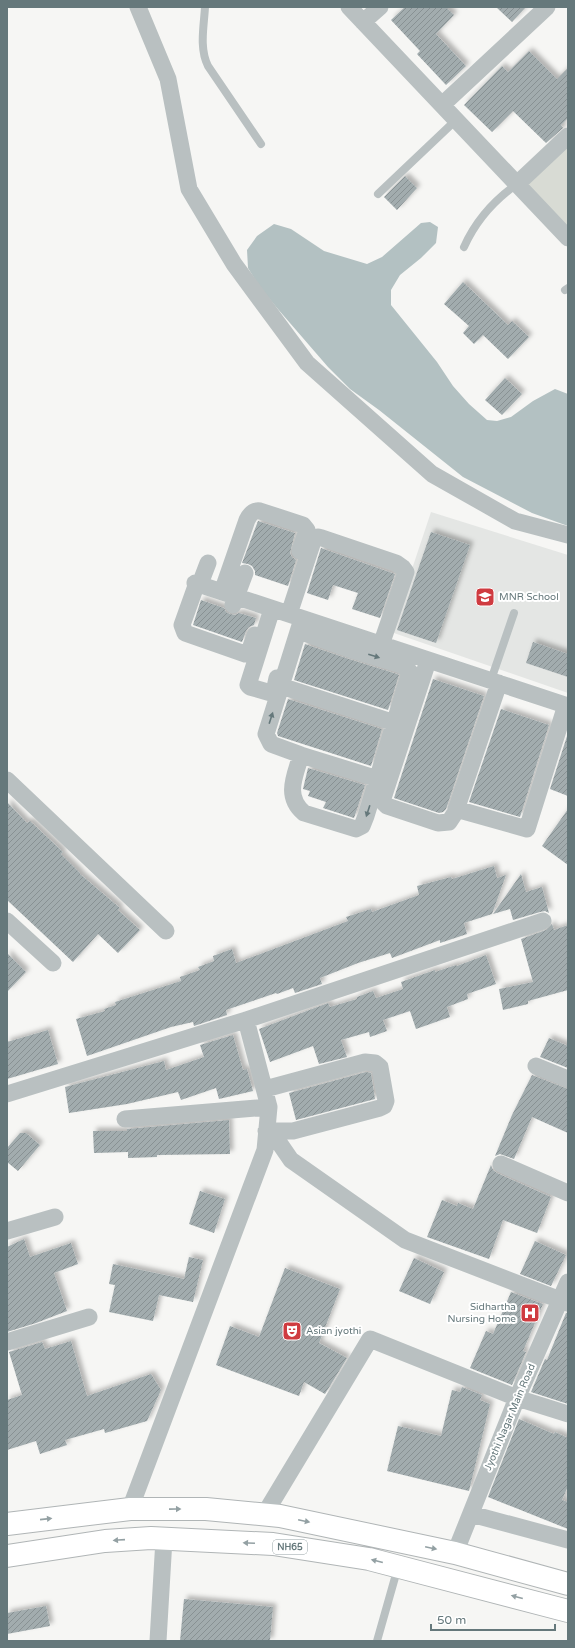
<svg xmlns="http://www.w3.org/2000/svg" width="575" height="1648" font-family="'Varela Round',sans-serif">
  <defs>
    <pattern id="building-hatch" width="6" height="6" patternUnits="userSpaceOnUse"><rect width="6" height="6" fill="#a2acae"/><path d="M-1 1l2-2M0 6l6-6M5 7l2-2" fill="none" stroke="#889193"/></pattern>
    <filter id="shadow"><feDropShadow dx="3.5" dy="-3.5" stdDeviation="2" flood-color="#0004"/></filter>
  </defs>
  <rect width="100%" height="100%" fill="#f6f6f4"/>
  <path fill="#e4e6e4" d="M431,512L568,555V693L391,632Z"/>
  <path fill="#d8dbd4" d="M568,145V228L523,187Z"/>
  <path fill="#b3c1c2" d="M430,222L438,227L436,243L421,258L400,275L391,290V305L437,362L453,386L469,404L487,420L497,421L511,417L533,401L555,389L568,394V526L532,513L463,477L379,410L350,389L328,367L277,308L259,286L248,268L247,250L257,236L274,224L291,229L324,251L367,264L382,257L421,223Z"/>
  <path fill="url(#building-hatch)" filter="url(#shadow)" d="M405,7H446L454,15L436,34L466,66L446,85L417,54L420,51L391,20Z
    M496,7H526L512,22Z
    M529,51L557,79L568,68V118L561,125L563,128L546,143L513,111L492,132L464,105L502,66L508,72Z
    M405,176L417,188L397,210L384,197Z
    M463,282L508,325L512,321L529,337L508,359L483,335L474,344L463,333L469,326L444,304Z
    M505,378L522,394L502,415L485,400Z
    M258,521L295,533L290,553L292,557L296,560L288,586L255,575V571L252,566L248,564L242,563Z
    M431,532L470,545L436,643L397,630Z
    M321,548L395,574L380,618L352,609L358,593L333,585L328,600L307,593Z
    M201,600L224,608L226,612L230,614L235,615L239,613L256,618L254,625L249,627L246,631L242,642L193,625Z
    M533,642L568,654V677L526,663Z
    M305,644L346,658L397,674L399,675L388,710L294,680Z
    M433,679L484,696L446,809L443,812L439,813L394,798Z
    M288,699L382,729L371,766L278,736L277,733Z
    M501,709L549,725L520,817L469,802Z
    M568,733V796L550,789Z
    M308,768L365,785L354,818L323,808L326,802L308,796L310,791L303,789Z
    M7,802L27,823L30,821L63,852L61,854L80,873V874L120,908L118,910L140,930L118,953L98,934L73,962L7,900Z
    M568,809V865L542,846Z
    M494,866L497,878L506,875L492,914L464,923L467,934L440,943V940L392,958L390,953L358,963L320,978L322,984L295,993L293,988L277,994L276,993L226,1010L227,1015L194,1026L193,1022L171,1027L87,1056L76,1019L105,1011L104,1009L116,1005L115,1002L181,981L180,977L200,970L198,967L214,961L213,956L232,949L236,963L348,921L346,917L371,909L372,912L419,895L417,886L451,877L452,879Z
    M521,874L526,892L542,887L549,913L545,911L540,912L513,920L510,909L493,914Z
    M552,924L554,930L568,925V990L528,1001V1004L503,1010L499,989L533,982L521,939L546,930Z
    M7,953L26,972L7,992Z
    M486,955L496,984L467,994L468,999L447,1007L450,1017L416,1029L410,1011L383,1020L387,1031L370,1037L369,1032L341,1040L347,1057L319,1064L313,1046L270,1062L259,1029L328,1003L330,1007L357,999V997L373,991L376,998L403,989L401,982L435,970V972L456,965L457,966Z
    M48,1030L58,1064L7,1079V1042Z
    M233,1035L243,1070L247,1069L253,1091L219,1099L216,1088L181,1100L178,1092L127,1104L69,1113L65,1087L164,1061L166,1070L204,1057L200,1045Z
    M549,1038L568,1046V1068L540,1057Z
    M366,1072L371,1073L375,1099L296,1120L289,1093Z
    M532,1075L568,1089V1133L532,1117L514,1159L500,1154L495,1156L512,1115Z
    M229,1120L230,1154L157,1155V1157L128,1158V1152L94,1153L93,1131H127V1129Z
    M20,1133H26L40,1145L18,1171L7,1162V1148Z
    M491,1165L493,1170L497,1173L551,1197L537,1233L503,1220L489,1259L427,1237L442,1200L457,1206L458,1203L473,1209Z
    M200,1191L225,1199L214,1233L189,1224Z
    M24,1239L30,1257L71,1243L78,1264L54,1273L67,1311L36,1323L7,1332V1247Z
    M535,1241L566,1255L551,1286L520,1274Z
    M189,1257L203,1260L193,1302L159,1295L153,1321L109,1312L115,1285L109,1284L113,1264L184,1279Z
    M414,1258L444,1272L430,1304L399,1291Z
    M285,1268L340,1289L319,1343L347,1358L325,1394L304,1382L299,1396L216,1365L230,1326L259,1337Z
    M511,1292L543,1304L523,1351L526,1352L512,1385L470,1368L486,1331L493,1334Z
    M566,1313H568V1404L531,1392L545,1359L547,1360Z
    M71,1341L87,1396L151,1374L161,1390L147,1421L105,1433L104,1429L65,1440L67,1445L40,1454L36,1441L7,1450V1400L22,1395L9,1352L42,1342L45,1349Z
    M462,1387L482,1395L480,1400L490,1404L469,1491L387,1471L398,1426L441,1436L452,1390L460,1392Z
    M519,1419L554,1434L555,1432L568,1438V1486L562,1500L568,1502V1529L488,1497Z
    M184,1599L273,1607L270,1641H180Z
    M46,1606L50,1626L7,1634V1613Z"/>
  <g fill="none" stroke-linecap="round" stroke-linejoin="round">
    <defs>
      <path id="highway" d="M7,1524L130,1509H206L280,1516L455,1553L568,1584
        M7,1556L105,1541L151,1538L273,1544L369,1559L568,1611"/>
    </defs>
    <use href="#highway" stroke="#b0b5b6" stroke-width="24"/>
    <path stroke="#b9c0c1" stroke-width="8" d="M205,7C204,26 199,48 208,66L261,144
      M378,194L456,120
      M464,247C476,220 493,201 517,184
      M565,290L568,288
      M491,680L514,613
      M377,1641L398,1567"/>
    <path stroke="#b9c0c1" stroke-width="17" d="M138,7L168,79L189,189L234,264L307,363L432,474L515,521L568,535
      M349,7L568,238
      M363,22L380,7
      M442,105L547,7
      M517,184L568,136
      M195,583L568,706
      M197,583L182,625L185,633L245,654L249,652L255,635
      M200,584L208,563
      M222,592L247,520C250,514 253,510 260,511L303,525L307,530L300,551
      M233,605L245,573
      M272,609L248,685L250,687L271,693L274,692L277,678
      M289,614L314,538L318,537L322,538L396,563L403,568L406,572L381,645
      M302,619L266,734L271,744L301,755C295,776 284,796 304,813L356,829L362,826L366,816L410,672L402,665L349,649L355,636
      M299,631L349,649
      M428,661L383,798L384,803L387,806L438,823L449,822L455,813L499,683
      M281,686L395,723
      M301,755L378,779
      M7,780L166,931
      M456,809L527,829L566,705
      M7,921L53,963
      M536,1066L568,1079
      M265,1089L365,1062L375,1063L380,1067L386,1101L384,1106L380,1108L293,1131H266
      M7,1094L246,1020L543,921
      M125,1119L269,1107
      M266,1131L280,1144L291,1160L405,1240L568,1303
      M501,1164L568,1193
      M7,1231L55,1217
      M7,1342L89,1317
      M130,1509L265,1150L269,1107L246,1020
      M471,1514L568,1540
      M264,1515L370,1339L517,1398L568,1414
      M455,1553L517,1398L568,1282
      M158,1641L164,1539"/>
    <use href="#highway" stroke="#fff" stroke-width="22"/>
  </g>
  <defs><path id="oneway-solid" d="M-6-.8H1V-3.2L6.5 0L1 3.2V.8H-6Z"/></defs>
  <g fill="#65787b">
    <use href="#oneway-solid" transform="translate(374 656) rotate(17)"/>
    <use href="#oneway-solid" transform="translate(271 718) rotate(-72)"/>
    <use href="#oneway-solid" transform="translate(368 811) rotate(108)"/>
  </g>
  <g fill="#93a0a3">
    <use href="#oneway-solid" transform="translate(175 1509) rotate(-1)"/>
    <use href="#oneway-solid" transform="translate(46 1519) rotate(-6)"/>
    <use href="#oneway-solid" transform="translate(304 1521) rotate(12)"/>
    <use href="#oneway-solid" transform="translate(119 1540) rotate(176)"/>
    <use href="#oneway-solid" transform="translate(249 1543) rotate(-177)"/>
    <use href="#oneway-solid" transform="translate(431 1548) rotate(12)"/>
    <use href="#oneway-solid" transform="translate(377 1561) rotate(-166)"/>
    <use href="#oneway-solid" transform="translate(517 1597) rotate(-165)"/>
  </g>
  <defs>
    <symbol id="school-square" viewBox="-11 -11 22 22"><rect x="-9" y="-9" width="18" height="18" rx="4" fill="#cf3b40" stroke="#fff"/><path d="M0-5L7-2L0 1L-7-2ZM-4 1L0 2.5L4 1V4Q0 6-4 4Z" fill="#fff"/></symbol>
    <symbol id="hospital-square" viewBox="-11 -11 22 22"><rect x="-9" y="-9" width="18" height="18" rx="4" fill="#cf3b40" stroke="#fff"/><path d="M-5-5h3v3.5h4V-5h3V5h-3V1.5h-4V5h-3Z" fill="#fff"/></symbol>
    <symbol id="theatre-square" viewBox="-11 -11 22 22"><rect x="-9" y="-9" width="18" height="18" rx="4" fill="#cf3b40" stroke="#fff"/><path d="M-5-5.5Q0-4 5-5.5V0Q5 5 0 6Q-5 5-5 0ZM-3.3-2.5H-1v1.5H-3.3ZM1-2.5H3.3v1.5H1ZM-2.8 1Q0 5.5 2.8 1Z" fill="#fff"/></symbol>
  </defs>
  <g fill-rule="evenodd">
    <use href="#school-square" x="474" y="586" width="22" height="22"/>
    <use href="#hospital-square" x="519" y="1302" width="22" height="22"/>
    <use href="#theatre-square" x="281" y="1320" width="22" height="22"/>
  </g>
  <g text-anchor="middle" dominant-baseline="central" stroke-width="4" stroke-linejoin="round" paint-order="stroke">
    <rect fill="#fff" stroke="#93a0a3" stroke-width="1" x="273" y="1540" width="34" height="14" rx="3"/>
    <g font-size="9" font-weight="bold" fill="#65787b">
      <text x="290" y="1547">NH65</text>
    </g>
    <g font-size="10" fill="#65787b" stroke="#fff" text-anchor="start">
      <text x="499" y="597">MNR School</text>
      <text x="516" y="1307" text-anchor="end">Sidhartha<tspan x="516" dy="12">Nursing Home</tspan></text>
      <text x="306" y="1331">Asian jyothi</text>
    </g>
    <g font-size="10" fill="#65787b" stroke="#fff">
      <text transform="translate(510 1417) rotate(-67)">Jyothi Nagar Main Road</text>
    </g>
  </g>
  <rect width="575" height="1648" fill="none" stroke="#65787b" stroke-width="16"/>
  <path d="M431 1624v6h124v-6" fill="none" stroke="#65787b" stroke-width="2"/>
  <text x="437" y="1624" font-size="12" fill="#65787b" stroke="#ffffff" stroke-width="3" paint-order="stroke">50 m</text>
</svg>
